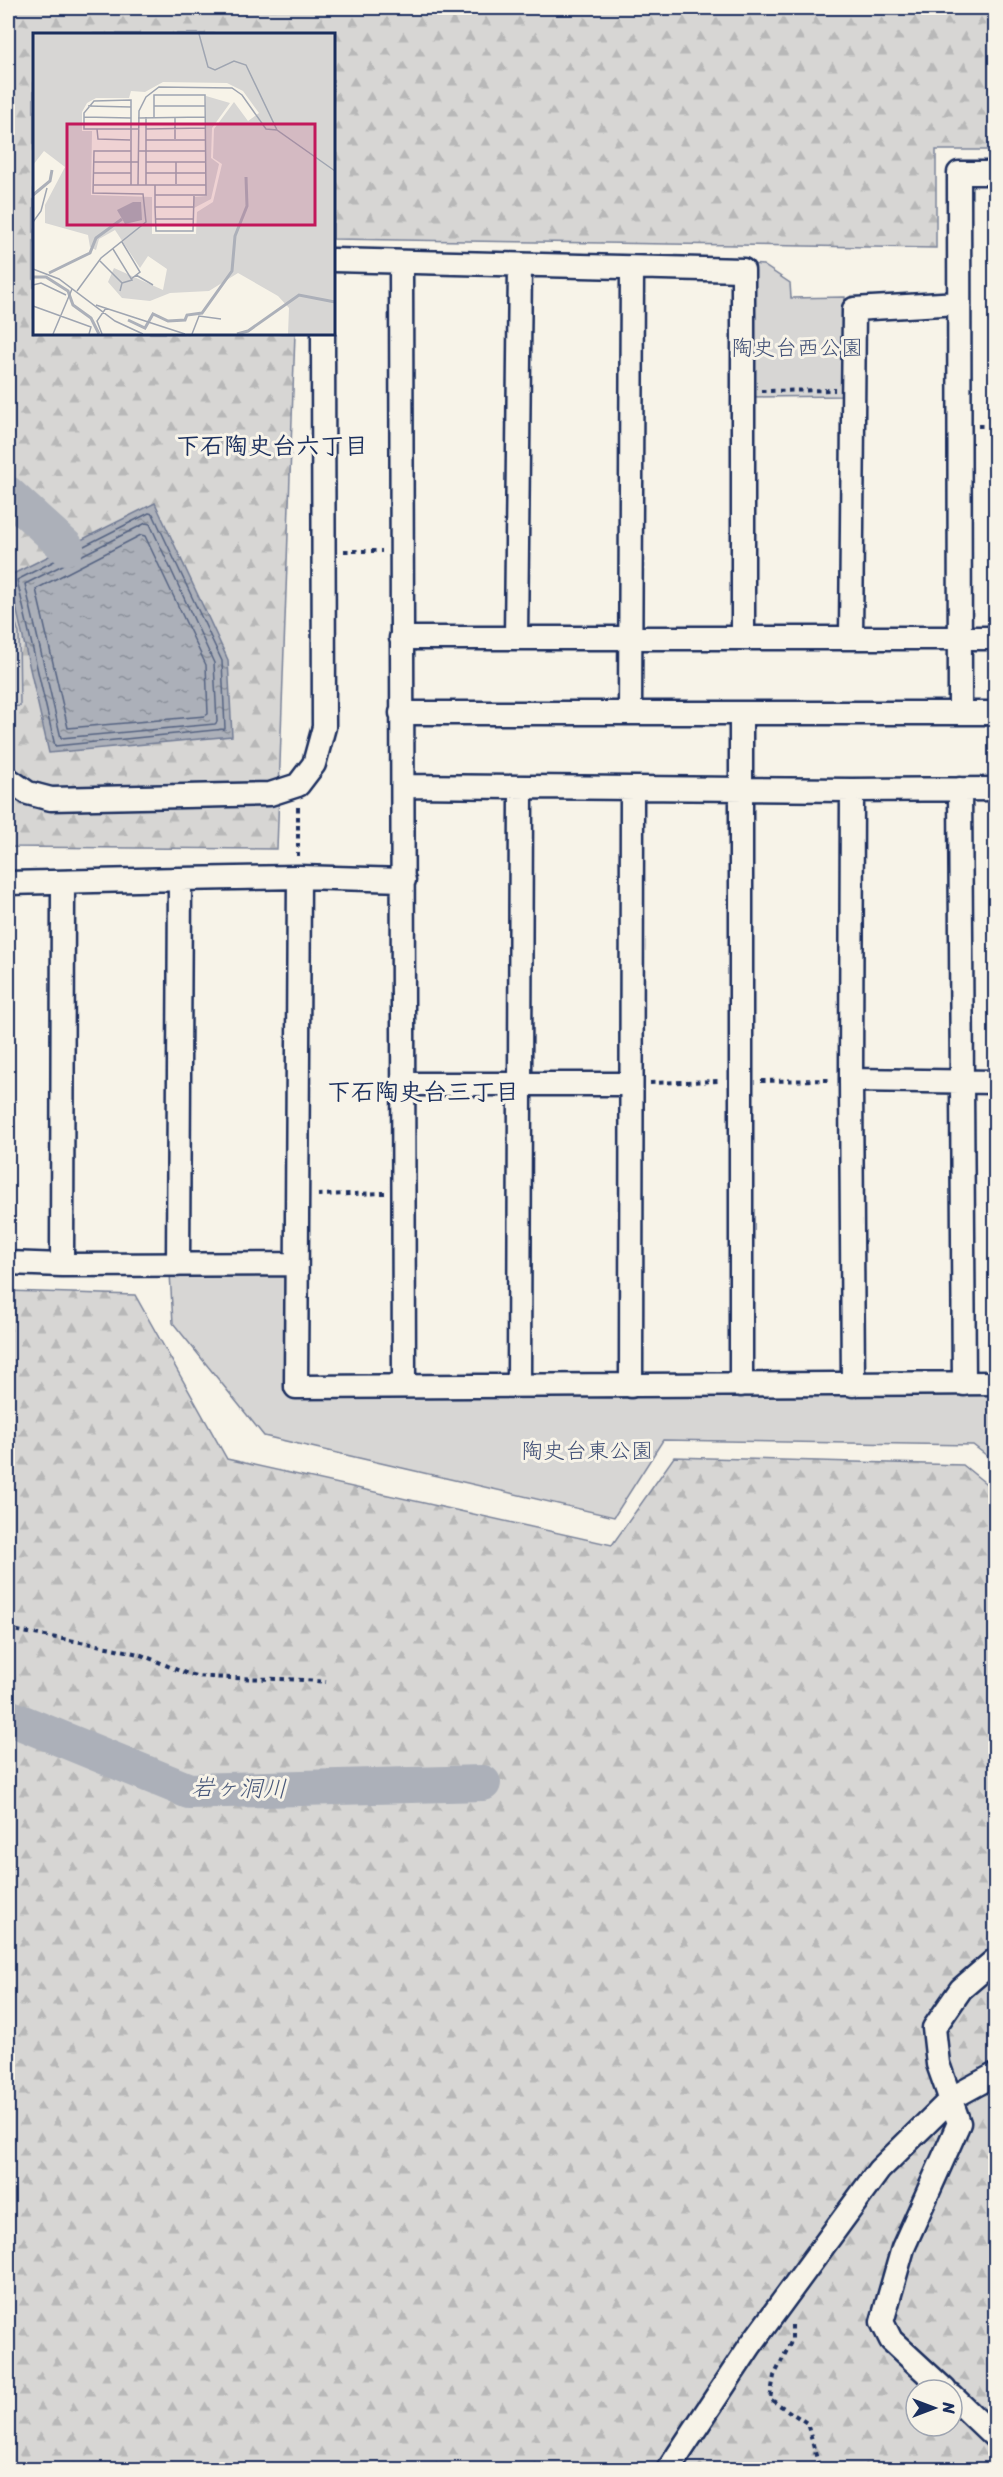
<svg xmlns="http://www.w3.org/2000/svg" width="1003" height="2477" font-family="Sriracha,'Klee One',sans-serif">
  <defs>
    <pattern id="forest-firs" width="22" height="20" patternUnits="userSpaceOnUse" patternTransform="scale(1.5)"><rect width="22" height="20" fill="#d7d6d4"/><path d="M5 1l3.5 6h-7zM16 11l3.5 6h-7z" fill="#b8b8b8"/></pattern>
    <pattern id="water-ripples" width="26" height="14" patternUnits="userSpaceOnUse" patternTransform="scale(1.5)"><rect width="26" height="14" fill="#acb0b9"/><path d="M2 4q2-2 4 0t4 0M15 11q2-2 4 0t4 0" fill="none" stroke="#8b909a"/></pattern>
  </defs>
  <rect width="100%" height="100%" fill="#f7f3e8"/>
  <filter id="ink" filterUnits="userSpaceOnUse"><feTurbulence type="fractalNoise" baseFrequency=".0167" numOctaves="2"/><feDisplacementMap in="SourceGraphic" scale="12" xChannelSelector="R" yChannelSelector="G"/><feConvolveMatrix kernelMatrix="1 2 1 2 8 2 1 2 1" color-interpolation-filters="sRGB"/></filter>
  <g filter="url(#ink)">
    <path fill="url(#forest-firs)" stroke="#798299" stroke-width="1.5" fill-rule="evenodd" d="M8,8H995V150H936V248L333,239V34H34V333H295L277,849L8,847Z
      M8,1291L135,1295L227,1459L612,1545L674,1457L963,1465L995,1491V2469L8,2470ZM916,2390H952V2426H916Z"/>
    <path fill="#d7d6d4" stroke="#798299" stroke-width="1.5" d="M748,264L763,265L790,283L791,298L845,297V396L749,397Z
      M8,598L19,633L20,706L8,707Z
      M286,1272L288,1394L995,1388V1462L973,1445L663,1440L614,1517L264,1436L173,1323L170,1273Z"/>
    <path fill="url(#water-ripples)" stroke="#727c95" stroke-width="1.5" d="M155,503L228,660L232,736L49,753L9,576Z"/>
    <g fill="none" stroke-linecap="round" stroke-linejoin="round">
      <path stroke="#556382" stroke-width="1.5" d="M149,513L153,514L222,661L225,729L55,746L17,580Z
        M146,523L150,524L214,663L217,722L215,724L61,738L25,584Z
        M141,535L145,536L206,665L208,714L205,716L68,728L36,589Z"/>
      <path stroke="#acb0b9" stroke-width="36" d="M8,494L66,547
        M8,1717L189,1791L483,1783"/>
      <defs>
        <path id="minor" d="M333,260L743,270V638
          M401,263L404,1385
          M401,638H996
          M516,638L520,265
          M851,638L854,309L959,303
          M960,712L959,173H996
          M401,713H996
          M630,713L632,268
          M741,713V1385
          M8,779L28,793L51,799L270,794L298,785L314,764L324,727L323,333
          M403,786L852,790L996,789
          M960,789L964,1384
          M852,790L851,1080L853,1385
          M299,877L296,1387L996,1383
          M8,883L180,879
          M851,1080L996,1082
          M404,1084H631
          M8,1263L62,1265L295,1264
          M62,1265L63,882
          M178,1265L180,879L299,877L404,880
          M519,1385L521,787
          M631,1386L632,788
          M945,2390L891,2340L882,2322L903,2248L959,2123L938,2064L934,2028L961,1989L996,1959
          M952,2396L996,2438
          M668,2470L750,2346L879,2170L952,2098L996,2074"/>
      </defs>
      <use href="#minor" stroke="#1b2f5e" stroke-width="27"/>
      <path stroke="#1b2f5e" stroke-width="4" stroke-dasharray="4.5 4.5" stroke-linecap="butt" d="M761,391L835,390
        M978,426H996
        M344,551H382
        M298,807V856
        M761,1081L832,1080
        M650,1083L721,1081
        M318,1195L385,1193
        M8,1629C51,1638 95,1643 138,1654C155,1659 184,1675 198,1676C241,1680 284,1677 326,1682
        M792,2325V2340L774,2376L770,2399L807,2423L820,2470"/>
      <use href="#minor" stroke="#f7f3e8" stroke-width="22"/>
    </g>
  </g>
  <g text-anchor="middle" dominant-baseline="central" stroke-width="6" stroke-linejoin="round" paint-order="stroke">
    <g font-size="22" fill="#415076" stroke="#f7f3e8">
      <text x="797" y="347">陶史台西公園</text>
      <text x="587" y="1450">陶史台東公園</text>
    </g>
    <g font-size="24" font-weight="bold" fill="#1b2f5e" stroke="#f7f3e8">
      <text x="272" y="446">下石陶史台六丁目</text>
      <text x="423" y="1092">下石陶史台三丁目</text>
    </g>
    <g font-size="24" font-style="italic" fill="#465679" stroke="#f7f3e8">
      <text transform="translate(239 1788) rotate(1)">岩ヶ洞川</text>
    </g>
  </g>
  <g transform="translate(33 33)">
    <rect width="302" height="302" fill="#f7f3e8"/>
    <path d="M0,1H301V301H255L256,275L245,263L205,240L176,258L137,260L117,268L89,265L75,249L81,235L130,257L134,236L115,223L107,235L82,197L66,206L63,217L57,214L55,202L12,190V172L32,134L11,118L0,132ZM130,49L194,50L210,58L226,80L215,88L201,69L181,96L180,125L189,131L180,169L164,179L163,201H119V164L58,162L59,98H49V79L54,70L63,65H96L98,58L112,59Z" fill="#d7d6d4" fill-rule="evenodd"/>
    <path d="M173,63L197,70L179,95L178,125L186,131L178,166L161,175V164L173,163Z" fill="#d7d6d4"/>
    <path d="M100,169H108L109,187L92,191L84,177Z" fill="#acb0b9"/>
    <path fill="none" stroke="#acb0b9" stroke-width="3" d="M0,162L17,148L19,137M16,240L57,220L63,205L89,186M0,244H13L35,258L40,272L58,285L66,301M95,287L112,295L120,281L135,288L152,287L154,282L169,280L199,238L202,203L214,173L213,144M204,301L215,298L266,262L302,269"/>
    <path fill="none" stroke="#9fa5b1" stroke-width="1.5" d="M166,1L175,34L182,37L201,28L213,32L244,97L302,138M55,73L98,74M121,73H172M51,84L98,85M121,84V62H172L173,162H122M105,85L172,84M64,96L65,106L97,107M113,96L173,95M142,106V84M113,107H173M105,118H172M61,129H105M113,129H173M143,129V151M60,140H98M113,140H173M61,152H173M98,152V67L61,68L51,80V96H105M105,152L106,78L113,64L126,54L199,55L209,62L233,96L244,97M113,152V84M122,152V174H161M122,174L123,198H160L161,163M122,186H161M0,189L8,178L14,155M89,209L107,239L98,246M80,216L99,247L89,250M67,228L89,250L87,258M0,236L26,246L82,288L110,301M103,242L120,252M0,252L8,250L33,262M44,258L68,225L113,189L110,161L60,160L61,118H98M63,272L152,301M0,273L58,294L56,301M20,301L39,256M69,301L64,288L73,275M159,301L166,283L188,286"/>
    <path fill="#c2185b" fill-opacity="0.15" stroke="#c2185b" stroke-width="3" d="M34,91H282V192H34Z"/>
    <rect width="302" height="302" fill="none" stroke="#1b2f5e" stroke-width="3"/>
  </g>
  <rect width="1003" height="2477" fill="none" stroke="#f7f3e8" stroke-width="30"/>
  <rect x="15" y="15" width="973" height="2447" fill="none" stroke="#1b2f5e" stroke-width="2" filter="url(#ink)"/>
  <g transform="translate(934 2408) rotate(90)"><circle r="28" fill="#f7f3e8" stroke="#9fa5b1" stroke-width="1.5"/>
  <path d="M0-4.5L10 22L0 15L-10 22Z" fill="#1b2f5e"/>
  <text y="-9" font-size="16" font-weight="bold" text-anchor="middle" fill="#1b2f5e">N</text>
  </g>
</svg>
